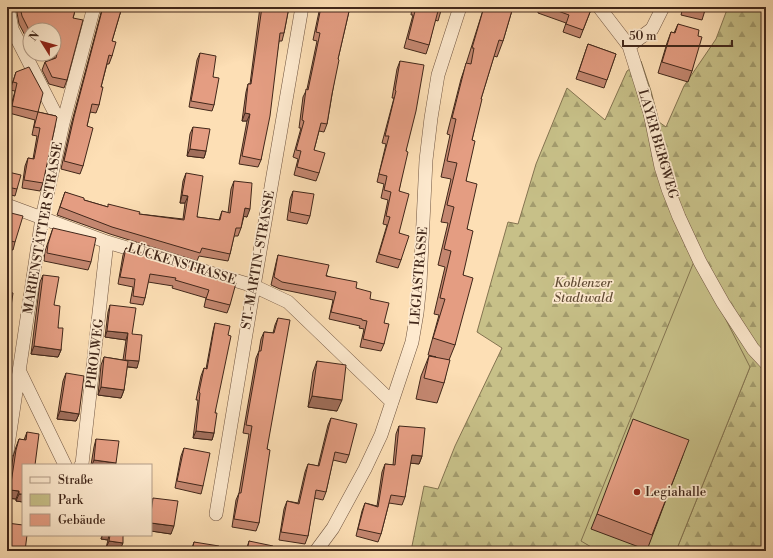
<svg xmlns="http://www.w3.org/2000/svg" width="773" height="558" font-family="'Libre Bodoni',serif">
  <defs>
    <pattern id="forest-firs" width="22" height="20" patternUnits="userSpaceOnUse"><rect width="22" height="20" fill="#c7c088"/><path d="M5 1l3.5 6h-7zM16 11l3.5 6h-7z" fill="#a39c6e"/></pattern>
  </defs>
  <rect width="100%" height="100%" fill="#fddfb5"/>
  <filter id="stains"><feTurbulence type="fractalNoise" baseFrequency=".005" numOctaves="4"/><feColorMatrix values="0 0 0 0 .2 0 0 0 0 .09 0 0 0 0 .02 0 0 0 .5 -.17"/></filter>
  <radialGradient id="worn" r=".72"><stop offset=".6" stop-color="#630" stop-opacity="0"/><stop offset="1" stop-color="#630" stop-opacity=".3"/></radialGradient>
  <path fill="url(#forest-firs)" stroke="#847451" d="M728,7H766V551H676L750,367L582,541L598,551H411L424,486L438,489L455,446L502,348L477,332L508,222L518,224L536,164L567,88L605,120L627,71L641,61L651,91L659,122L666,127L684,86L716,39Z"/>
  <path fill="#c7c088" stroke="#847451" d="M695,259L750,367L676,551H598L581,541Z"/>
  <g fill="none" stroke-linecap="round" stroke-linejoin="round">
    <defs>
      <path id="minor" d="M8,7L12,29L55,113L63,123
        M599,7L629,46L650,113L661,167L668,189L679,217L700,262L723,303L753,349L766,363
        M629,46L652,29L663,7
        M7,205L107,242L254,286L288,302L392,402
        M19,370L65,465
        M7,452L42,218L63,123L94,7
        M81,465L82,464L107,242
        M216,514L254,286L302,7
        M316,551L333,528L365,469L381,435L412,342L417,313L420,284L426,160L431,118L438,75L460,7"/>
    </defs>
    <use href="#minor" stroke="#705541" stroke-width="14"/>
    <use href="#minor" stroke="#feeacf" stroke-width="13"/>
  </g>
  <path fill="#c48770" stroke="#41271a" d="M16,7H76L73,18L67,80L64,88L49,84L42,70L45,62L54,58L57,48H54V30H30V41H28L19,24Z
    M102,7H122L112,41V56L109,64H107L101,87L99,105L96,113L90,112L87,126L83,166L80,174L61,169L71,125L102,9Z
    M260,7H289L284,33L282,41H279L261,160L258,167L239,164L247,121H242L246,92L248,84H250Z
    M320,7H350L338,59L327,124L324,132L319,131L314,150L319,173L316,181L294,175L298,159L293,157L301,128H299L303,97L307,89L317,41L313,40Z
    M412,7H442L438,21L435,20L429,45L426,54L404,48L413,15H411Z
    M484,7H513L503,41L497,57L494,56L481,99L472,140L466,181L467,229L463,275L455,345L449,360L444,383L437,403L416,399L421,376L429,356L436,357L428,355L439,315L434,314L445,267L438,265L448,223L441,222L451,179L441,177L450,135L447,134L461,79L466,64Z
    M526,7H592L580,38L563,32L566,23L538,13V11Z
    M683,7H706L702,20L681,15Z
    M678,24L698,36L692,71L688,82L658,73L667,43L671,32L674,33Z
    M588,44L616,54L604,88L576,79Z
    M200,53L213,77L214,105L212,111L189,107L197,60Z
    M400,61L406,151L399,191V233L401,260L398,268L376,262L387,225L383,224L388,200L381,198L384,184L377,182L386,144L382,143L394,98H392L397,69Z
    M16,72L38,112L56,116L43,183L40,191L22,188L25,166L28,158L33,159L37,136L32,135L35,120L9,113L15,91L10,90Z
    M193,127L206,151L204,158L187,156L190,134Z
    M7,173L17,189L15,196L7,194Z
    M186,173L197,217L219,220L222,211L228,213L231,189L234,181L247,217L244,216L241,228L238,236H234L230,254L228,261L199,256L197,261L110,234L57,215L65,192L84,200L108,207L139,214L183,219L185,203H180L183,181Z
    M293,191L310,216L307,224L287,220L290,199Z
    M7,212L15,242L13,250L7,249Z
    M53,228L91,262L88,270L44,261L45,251Z
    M126,248L194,273L230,305L227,313L204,307L206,298L172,288L173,286L148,282L145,298L143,305L130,303L133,287L118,284L123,255Z
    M278,255L356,288L370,299L384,323V344L381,351L360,347L364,329L359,328L360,326L329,319L333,300L280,289L271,285L276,263Z
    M43,275L54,305L58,328L61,350L58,357L31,354L40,282Z
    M110,305L132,334L137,368L127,367L124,390L121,398L98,395L101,365L104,357L123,360L126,340L105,337L108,312Z
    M278,318L267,449L259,523L256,531L232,527L236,500L239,493L249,434L243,433L256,358L259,351L261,339L264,332L273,333L275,325Z
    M215,323V413L214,433L212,440L193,438L198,400H196L201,376L204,368L206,369L213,331Z
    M317,361L337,411L308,407L313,372Z
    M66,373L79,414L76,421L57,419L63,381Z
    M331,418L349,455L346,463L333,460L326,492L323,500L314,498L308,536L305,544L279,540L284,509L287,501L298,503L305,472L308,464L318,466L328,425Z
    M399,426L422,456L419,464L410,463L405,497L402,505L389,503L381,534L378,542L356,536L362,511L365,503L377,506L382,472L385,464L393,465L396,434Z
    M27,432L23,465V502L16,501V499L7,498L13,457L16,447L19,439L24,440Z
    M96,439L116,463L115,465H91L94,447Z
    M184,448L203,486L201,494L175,488L181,456Z
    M683,455L647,550L591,529L597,514Z
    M153,498L171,534L151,531V504Z
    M102,535H123L120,550L106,548L108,540L101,539Z
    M249,541L272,551H246Z
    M194,542L218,551H191Z"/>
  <path fill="#a06e5b" stroke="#41271a" d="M245,113L250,114L247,121H242Z
    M190,149L206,151L204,158L187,156Z
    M182,195L188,196L185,203H180Z
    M245,208L250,209L247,217L242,216Z
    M107,331L128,333L126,340L105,337Z
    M34,346L61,350L58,357L31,354Z
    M125,360L139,361L137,368L123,366Z
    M101,387L124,390L121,398L98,395Z
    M312,396L342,400L337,411L308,407Z
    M60,411L79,414L76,421L57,419Z
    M196,431L214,433L212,440L193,438Z
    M412,455L422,456L419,464L409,463Z
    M94,460L116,463L115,465H92Z
    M10,490L19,491L16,499L7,498Z
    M19,494H23V502L16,501Z
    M151,523L174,526L171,534L151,531Z
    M103,535H109L108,540L101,539Z
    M109,541L123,543L120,550L106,548Z"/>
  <path fill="#e49d82" stroke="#41271a" d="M20,7H76L73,18L83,20L67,80L52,77L45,62L56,58L60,40L54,39V30H30V32L22,16Z
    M103,7H122L112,41L116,42L112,56L109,55L101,87H103L99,105L92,104L87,126L93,128L83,166L64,161L74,117Z
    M262,7H289L284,33H280L270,116L261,160L242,156L250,114L245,113L248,84H251Z
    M321,7H350L338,59L339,60L332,94L327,124L321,123L314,150L325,153L319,173L297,167L301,151L296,150L304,121L302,120L306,89L308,90L320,33L316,32Z
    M416,7H442L441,12L438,11L429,45L408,39Z
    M484,7H513L503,41L499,40L481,99H482L472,140L475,141L466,181L477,184L467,229L473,231L463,275L473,278L455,345L433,338L445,299L440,298L451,251L444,249L454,207L447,205L457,163L447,161L456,119L452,118L466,63L471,64L474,48H472Z
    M547,7H592L583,30L566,24L569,15Z
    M684,7H706L705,12Z
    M678,24L699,30L698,36L702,37L692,71L662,62L671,32L675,33Z
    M588,44L616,54L607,80L579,71Z
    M200,53L216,56L213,77L219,78L214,105L191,101Z
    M400,61L424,65L416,111L406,151L408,152L399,191L409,194L399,233L409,236L401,260L379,254L390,217L386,216L391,192L384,190L387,176L379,174L389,136H385L396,91L395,90Z
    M29,67L43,93L38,112L12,106L17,83L13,82L16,72Z
    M38,112L56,116L57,117L43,183L24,180L28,158L34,159L40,128L34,127Z
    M193,127L210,129L206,151L190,149Z
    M8,172L21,175L17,189L7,187V173H8Z
    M186,173L203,176L197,217L220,220L222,211L230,213L234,181L252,183L250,209L245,208L241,228H236L230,254L202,248L200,253L112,227L60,207L65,192L84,198V200L108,207V204L140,212L139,214L184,220L188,196L182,195Z
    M293,191L314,194L310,216L290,212Z
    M7,212L23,216L15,242L7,240Z
    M53,228L96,238L91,262L47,253L48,244Z
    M126,248L196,268L194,273L236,283L230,305L206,299L209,290L175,280L176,278L150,274L145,298L133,296L135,279L120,277Z
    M278,255L329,265L326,276L357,282L356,288L371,292L370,299L389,303L384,323L389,324L384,344L363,339L367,321L362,320V319L331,312L336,292L282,282L274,277Z
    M43,275L59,277L54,305L60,306L58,328H63L61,350L34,346Z
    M7,292L13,293L7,333Z
    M110,305L136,308L132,334L142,335L139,361L125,360L128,333L107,331Z
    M278,318L290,320L267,449L270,450L259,523L234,519L239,493H241L252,426L246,425L259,351H261L264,332L274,333Z
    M215,323L230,326L228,335L231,336L215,413H217L214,433L196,431L200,393L199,392L204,368L207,369Z
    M429,356L450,360L444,383L424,378Z
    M104,357L128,361L124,390L101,387Z
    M317,361L346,365L342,400L312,396Z
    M66,373L84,376L79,414L60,411Z
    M331,418L357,424L349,455L335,452L326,492L316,490L308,536L281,532L287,501L299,504L308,464L319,466Z
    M633,419L689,440L652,535L597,514Z
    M399,426L425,428L422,456L412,455L405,497L391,495L381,534L358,529L365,503L378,507L385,464L395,465Z
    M27,432L39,434L35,465H23V494H19V491L10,490L16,450L19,439L26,440Z
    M96,439L119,441L116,463L94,460Z
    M184,448L210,453L203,486L177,481Z
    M153,498L178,501L174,526L151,523V513Z
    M7,523L23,525V535H27L25,551H7Z
    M110,535H123V543L109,541Z
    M249,541L273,546L272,551H247Z
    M194,542L219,546L218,551H192Z"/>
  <circle fill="#8f2418" stroke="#feeacf" stroke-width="1.5" cx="637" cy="492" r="4"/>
  <g text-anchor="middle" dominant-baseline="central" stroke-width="3.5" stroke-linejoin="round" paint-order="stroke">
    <g font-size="13" fill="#41271a" stroke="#feeacf">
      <text transform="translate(658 144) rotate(74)">LAYER BERGWEG</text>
      <text transform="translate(43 228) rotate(-80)">MARIENSTÄTTER STRASSE</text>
      <text transform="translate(258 260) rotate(-80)">ST.-MARTIN-STRASSE</text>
      <text transform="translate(182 264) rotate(17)">LÜCKENSTRASSE</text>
      <text transform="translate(419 276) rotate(-85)">LEGIASTRASSE</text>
      <text transform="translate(95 354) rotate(-83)">PIROLWEG</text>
    </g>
    <g font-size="13" font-style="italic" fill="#624d36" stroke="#feeacf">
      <text x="583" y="283">Koblenzer<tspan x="583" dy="15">Stadtwald</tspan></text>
    </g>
    <g font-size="13" fill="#41271a" stroke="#feeacf" text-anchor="start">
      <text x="645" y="492">Legiahalle</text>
    </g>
  </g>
  <rect width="773" height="558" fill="none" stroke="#fddfb5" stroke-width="24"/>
  <rect x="8" y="8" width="757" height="542" fill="none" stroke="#41271a" stroke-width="2"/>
  <rect x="12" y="12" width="749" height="534" fill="none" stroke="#41271a"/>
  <rect x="22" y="464" width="130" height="72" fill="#feeacf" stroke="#b29c87"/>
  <rect x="30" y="477" width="20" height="6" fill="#feeacf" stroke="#b29c87"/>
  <text x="58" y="484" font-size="12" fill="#41271a">Straße</text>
  <rect x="30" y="494" width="20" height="12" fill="#c7c088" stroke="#b29c87"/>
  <text x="58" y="504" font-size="12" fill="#41271a">Park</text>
  <rect x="30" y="514" width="20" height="12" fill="#e49d82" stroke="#b29c87"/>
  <text x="58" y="524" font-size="12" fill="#41271a">Gebäude</text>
  <g transform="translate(42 42) rotate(307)"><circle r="19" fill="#feeacf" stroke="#b29c87"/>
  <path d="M0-3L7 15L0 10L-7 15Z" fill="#8f2418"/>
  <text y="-6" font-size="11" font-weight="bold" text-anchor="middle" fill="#41271a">N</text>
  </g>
  <path d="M623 40v6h109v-6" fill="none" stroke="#41271a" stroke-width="2"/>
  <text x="629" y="40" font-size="12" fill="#41271a" stroke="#feeacf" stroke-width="3" paint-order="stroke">50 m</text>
  <rect width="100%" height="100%" filter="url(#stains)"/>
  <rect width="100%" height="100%" fill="url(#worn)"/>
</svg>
